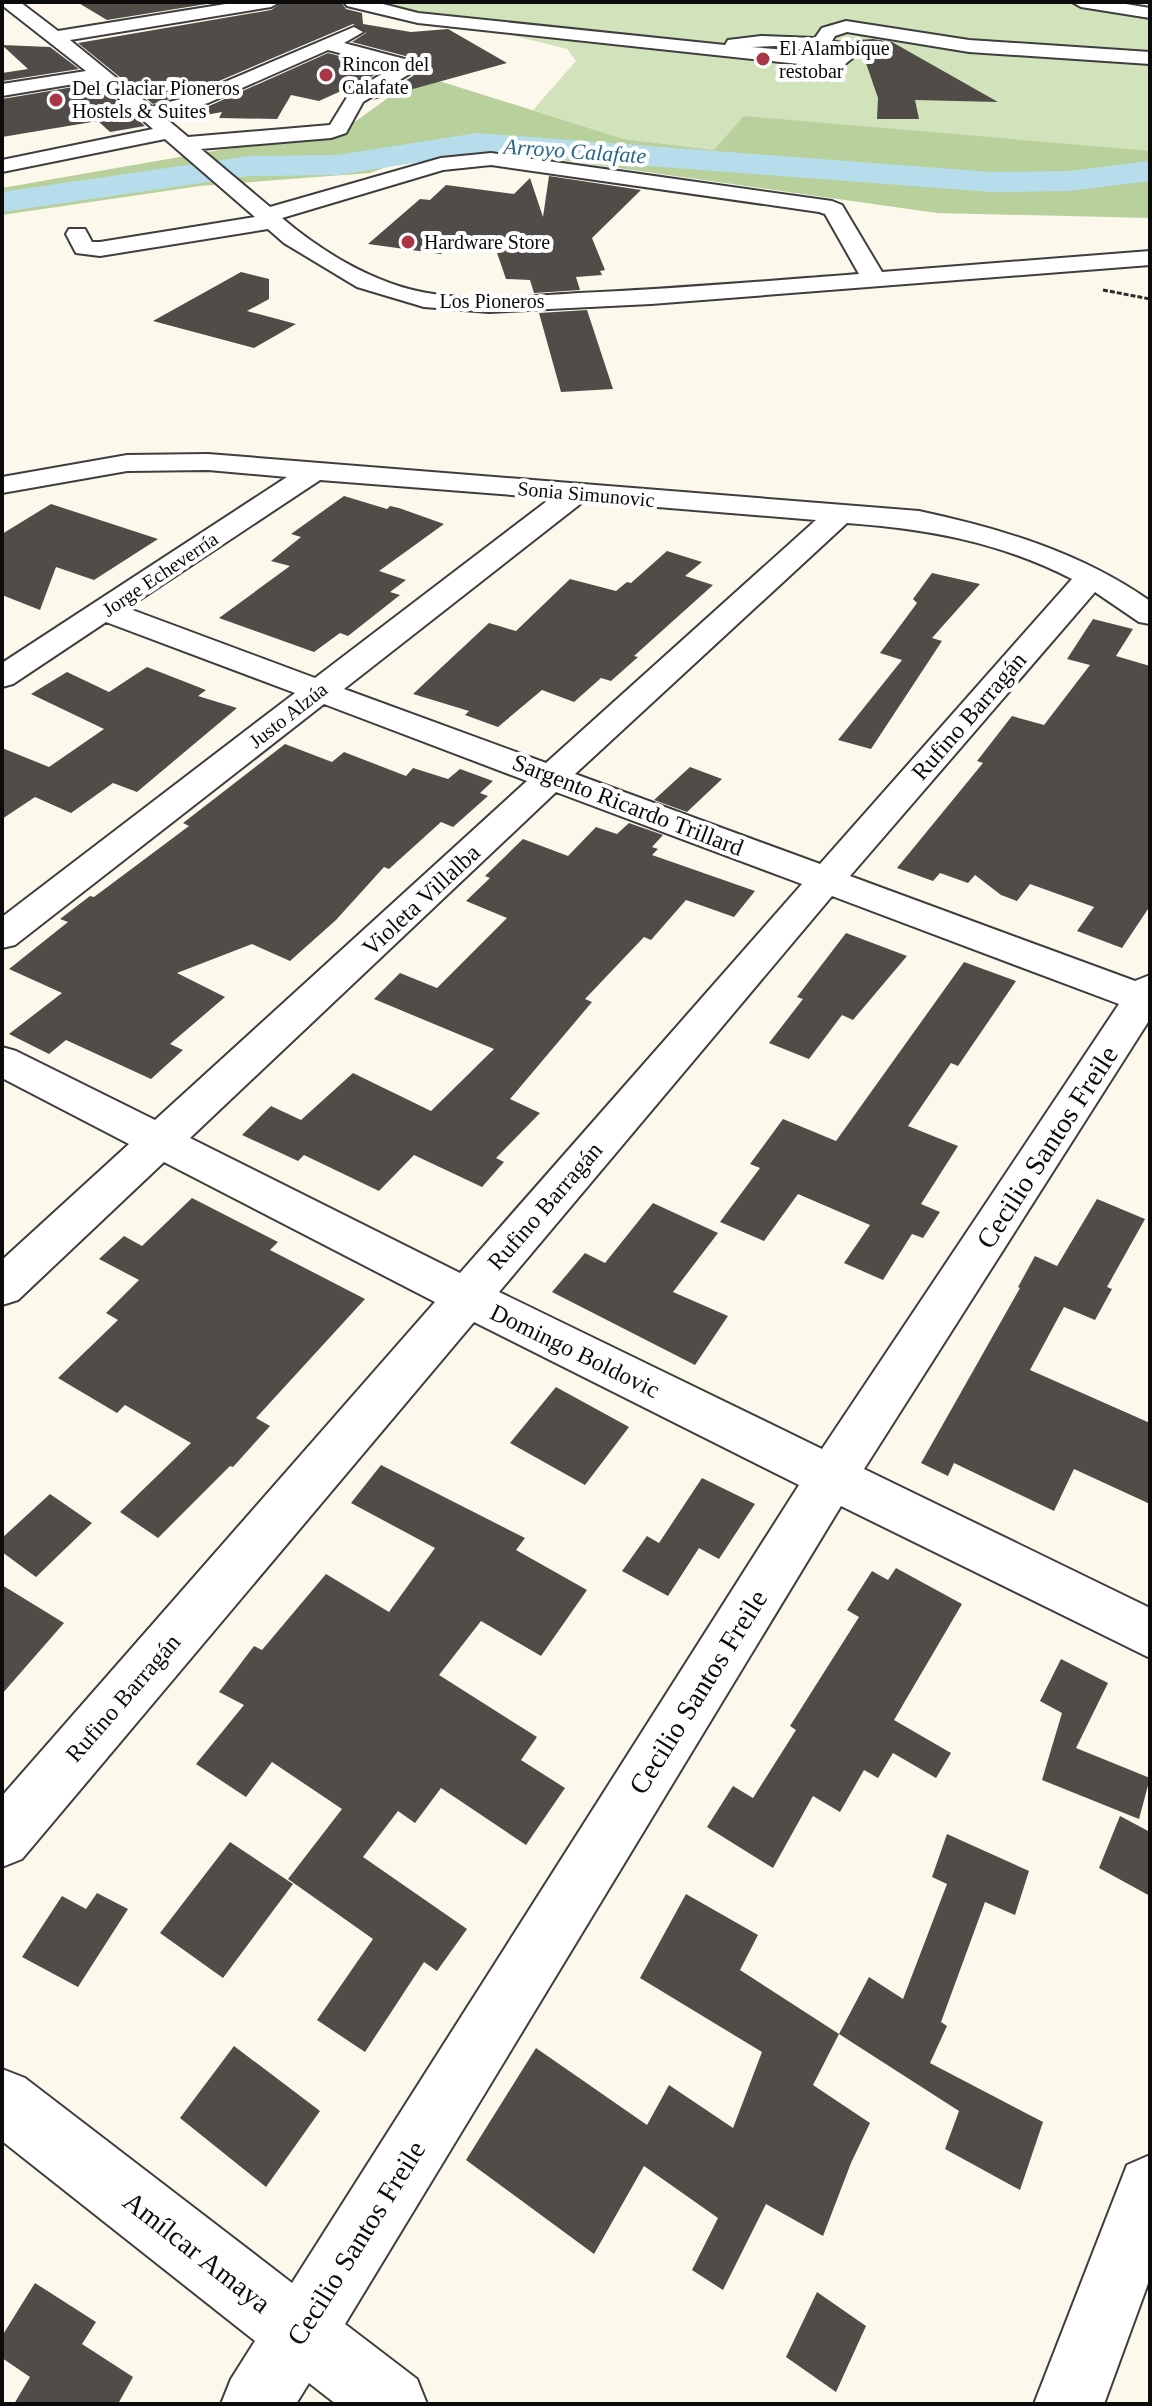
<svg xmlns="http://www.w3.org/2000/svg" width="1152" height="2406" font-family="Georgia,serif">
  <rect width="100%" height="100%" fill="#fcf8eb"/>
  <path fill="#d2e2ba" d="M379,2H1109L1150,9V151L714,150L624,139L533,110L576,61L567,49Z"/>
  <path fill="#b8d09b" d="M420,75L624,139L714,150L744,116L1150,151V218L937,213L505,152H455L416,156L370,173L200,186L2,215V188L231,148L335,136Z"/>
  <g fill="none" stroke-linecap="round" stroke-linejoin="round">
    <path fill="#b7dded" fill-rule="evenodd" d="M477,133L991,172L1069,171L1150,161V181L1069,191L991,192L477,153L337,175L249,176L2,212V192L249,156L337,155Z"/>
  </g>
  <path fill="#524c49" d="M77,2H219L107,20Z
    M283,2H341L346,9L362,13L363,24L411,32L448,29L507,63L373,100L413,76L417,63L413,58L352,42L366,33L353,24L193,92L153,104L78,43L271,10Z
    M873,39L892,42L998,102L915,100L919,119H877L878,98L858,40Z
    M2,45L50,47L79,69L2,81V73L28,69Z
    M328,53L385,68L346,93L341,91L319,101L291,95L277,119L219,118L222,112L173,121L169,117L209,106Z
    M97,83L145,126L110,132L98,121L2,137V99Z
    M549,176L641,190L592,238L605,270L600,271L602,275L576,277L580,290L534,293L530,280L506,279L492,238H458L441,254L368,244L420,199L430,200L446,185L514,194L530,178L543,217Z
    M241,272L269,279V299L247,311L296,324L254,348L153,321Z
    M587,310L613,389L561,392L539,313Z
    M344,496L387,509L390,506L399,508L444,524L379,571L406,580L390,592L400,595L348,636L340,633L314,652L219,618L290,566L271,561L301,537L291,534Z
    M51,504L158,539L94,580L56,567L40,610L2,595V534Z
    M667,551L702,562L685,576L713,585L634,656L638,657L611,681L601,678L574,702L542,690L498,727L465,715L469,711L413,694L489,623L516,631L570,579L616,591L627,582L631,583Z
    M932,573L980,584L932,638L942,641L871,749L838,740L902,660L880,653L917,603L913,599Z
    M1093,619L1133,629L1116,656L1150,666V906L1122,948L1077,931L1094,907L1030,884L1017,901L1001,895L975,875L968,883L940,873L933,881L897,868L983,763L977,761L1012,716L1044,725L1090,665L1067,659Z
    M147,667L206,690L198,696L237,708L137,792L113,783L71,813L35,797L2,819V748L49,767L104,729L31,694L67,672L109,692Z
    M285,744L332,762L344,752L406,776L413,768L448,779L460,769L493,781L480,793L488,796L453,827L441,822L389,869L384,867L336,920L290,961L252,944L177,973L225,997L170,1044L183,1050L151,1079L66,1040L49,1054L9,1034L62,993L9,969L68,922L60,919L90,896L94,897L189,826L183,823Z
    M690,767L722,779L687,812L654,800Z
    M629,823L663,835L652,847L658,849L652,855L755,891L734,917L686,900L651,940L644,937L585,999L592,1002L510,1099L540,1113L496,1158L504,1162L482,1187L414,1155L379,1191L304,1155L298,1161L242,1135L271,1106L301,1120L353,1073L431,1111L494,1049L374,999L400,973L437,988L507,918L466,901L490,878L485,876L523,839L568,856L596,827L617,834Z
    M846,933L907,956L853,1020L842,1015L809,1059L769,1043L803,999L797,997Z
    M964,962L1016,981L958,1066L951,1063L908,1126L958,1146L921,1204L940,1212L923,1238L912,1234L883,1280L844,1263L870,1225L798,1194L764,1241L720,1222L760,1168L750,1164L783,1119L836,1141Z
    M192,1198L278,1242L270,1250L365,1299L256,1418L270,1426L233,1467L230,1466L158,1538L120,1512L191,1443L125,1405L117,1413L58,1378L118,1320L106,1313L139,1280L99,1259L124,1236L142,1246Z
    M1097,1199L1145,1219L1107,1287L1112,1289L1095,1320L1064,1307L1030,1370L1150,1423V1504L1074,1469L1054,1511L954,1463L948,1476L921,1463L1020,1288L1018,1287L1035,1256L1057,1266Z
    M653,1203L718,1233L673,1292L728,1316L695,1365L552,1292L585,1253L605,1263Z
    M556,1387L629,1427L585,1485L510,1443Z
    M381,1465L525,1538L516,1550L587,1590L541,1656L481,1621L439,1675L537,1737L521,1760L565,1788L526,1845L441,1788L415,1823L398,1811L363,1857L467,1929L437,1971L424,1962L365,2052L317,2020L373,1939L288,1879L342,1809L272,1762L246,1797L196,1764L244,1705L219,1692L254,1646L262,1650L326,1574L389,1612L435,1548L351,1503Z
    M702,1478L755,1504L719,1559L699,1548L668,1596L622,1571L647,1536L659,1543Z
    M50,1494L92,1523L36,1577L2,1552V1538Z
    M896,1568L962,1604L894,1720L951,1753L936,1778L893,1753L878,1778L864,1770L840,1812L813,1796L773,1868L707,1827L733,1786L753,1798L796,1730L790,1726L859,1617L847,1610L872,1571L888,1580Z
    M2,1585L64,1623L2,1694Z
    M1061,1659L1108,1683L1076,1748L1150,1778L1139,1819L1042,1780L1062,1713L1040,1701Z
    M1120,1816L1150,1832V1896L1099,1868Z
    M947,1834L1029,1871L1015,1915L985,1902L941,2022L947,2026L930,2063L1043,2122L1020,2190L945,2149L959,2111L839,2034L869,1977L903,1999L947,1884L932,1877Z
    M230,1842L293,1884L223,1978L160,1933Z
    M97,1893L128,1909L78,1987L22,1957L62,1896L86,1909Z
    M686,1894L758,1935L740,1970L839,2034L813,2085L870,2123L851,2163L823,2236L766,2204L723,2290L692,2270L718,2218L644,2166L594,2254L466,2160L536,2048L647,2125L669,2085L733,2128L762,2052L640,1978Z
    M234,2046L320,2111L266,2187L180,2118Z
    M35,2283L96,2322L82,2344L133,2377L118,2404H14L30,2377L2,2358V2336Z
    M817,2292L866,2326L836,2392L786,2357Z"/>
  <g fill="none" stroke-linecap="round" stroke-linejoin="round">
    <defs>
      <path id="minor" d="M2,2H20L58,31L238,2H280L271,7L70,40L152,107L194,95L354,27L363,32L344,43L412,61L415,65L411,73L363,102L346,133L331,138L201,149L270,207L441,158L491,153L832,201L842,205L882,272L1150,251V265L651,304L489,312L424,307L357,287L284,243L268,229L100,256L76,253L66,234L69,229H85L92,242H100L255,217L165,139L2,172V160L153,129L98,80L2,96V84L86,71L3,6ZM328,50L393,67L349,94L330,125L188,137L163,116L208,103ZM491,165L819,212L825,214L859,274C766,281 672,289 579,293C529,296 476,302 427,293C374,284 322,252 282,218L443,170Z
        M344,2H375L418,13L725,45L728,40L761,36L815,38L822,28L846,21L969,40L1150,52V64L969,52L847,32L835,36L832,41L850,45L855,56L844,65L826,67L418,23L347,6ZM775,46L836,54L751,47Z
        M1072,2H1114L1150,8V18L1081,7Z
        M208,454L919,511C1002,529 1080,552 1150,601V624L1139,622L1095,592L850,876L1135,981L1150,975V1019L864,1469L1150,1608V1658L841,1506L345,2324L417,2379L427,2404H336L309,2383L296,2404H221L231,2379L255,2341L2,2141V2069L25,2078L292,2283L799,1485L474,1322L22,1859L2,1867V1796L435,1302L164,1162L18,1300L2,1305V1260L129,1144L2,1078V1047L16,1051L155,1120L527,781L324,704L15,945L2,948V917L295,693L106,622L13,684L2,687V663L287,477L208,470L127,471L2,493V477L127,455ZM320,480L551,498L315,678L127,608ZM584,501L816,520L546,763L344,689ZM847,523C928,529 1000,542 1072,579L820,864L575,774ZM556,792L802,884L460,1273L190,1138ZM832,896L1119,1004L822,1449L499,1292Z
        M1150,2155V2278L1104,2404H1034L1127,2165Z"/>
    </defs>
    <use href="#minor" stroke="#3e3e3e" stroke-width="4"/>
    <path stroke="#2d2d2d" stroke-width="3" stroke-dasharray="5 2" stroke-linecap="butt" d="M1103,290L1150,299"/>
    <use href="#minor" fill="#fff" fill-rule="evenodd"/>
  </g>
  <g fill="#a83645" stroke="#fff" stroke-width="3">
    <circle cx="763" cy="59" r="8"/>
    <circle cx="326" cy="75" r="8"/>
    <circle cx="56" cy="100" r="8"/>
    <circle cx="408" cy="242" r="8"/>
  </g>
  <g text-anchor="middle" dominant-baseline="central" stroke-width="8" stroke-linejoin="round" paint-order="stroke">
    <g font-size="20" fill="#0b0b0b" stroke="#fff" text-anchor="start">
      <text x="779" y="48">El Alambique<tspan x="779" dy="23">restobar</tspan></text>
      <text x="342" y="64">Rincon del<tspan x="342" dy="23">Calafate</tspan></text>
      <text x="72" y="88">Del Glaciar Pioneros<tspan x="72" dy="23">Hostels &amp; Suites</tspan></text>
      <text x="424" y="242">Hardware Store</text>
    </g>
    <g font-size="20" fill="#0b0b0b" stroke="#fff">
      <text x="492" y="301">Los Pioneros</text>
      <text transform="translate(586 494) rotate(5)">Sonia Simunovic</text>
      <text transform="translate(160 574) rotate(-34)">Jorge Echeverría</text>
      <text transform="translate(288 715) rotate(-38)">Justo Alzúa</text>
    </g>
    <g font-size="22" font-style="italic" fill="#26688b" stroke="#fff">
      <text transform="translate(575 151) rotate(4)">Arroyo Calafate</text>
    </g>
    <g font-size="24" fill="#0b0b0b" stroke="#fff">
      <text transform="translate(969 716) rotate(-49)">Rufino Barragán</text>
      <text transform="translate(628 805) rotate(21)">Sargento Ricardo Trillard</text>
      <text transform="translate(421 900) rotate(-43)">Violeta Villalba</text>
      <text transform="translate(545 1206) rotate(-49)">Rufino Barragán</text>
      <text transform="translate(575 1351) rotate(26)">Domingo Boldovic</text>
      <text transform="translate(123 1698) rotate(-49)">Rufino Barragán</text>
    </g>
    <g font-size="28" fill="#0b0b0b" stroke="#fff">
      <text transform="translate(1047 1147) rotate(-57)">Cecilio Santos Freile</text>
      <text transform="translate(698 1692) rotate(-58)">Cecilio Santos Freile</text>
      <text transform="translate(356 2243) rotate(-58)">Cecilio Santos Freile</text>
      <text transform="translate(197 2252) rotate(38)">Amílcar Amaya</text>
    </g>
  </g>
  <rect width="1152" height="2406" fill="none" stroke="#0b0b0b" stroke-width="8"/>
</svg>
